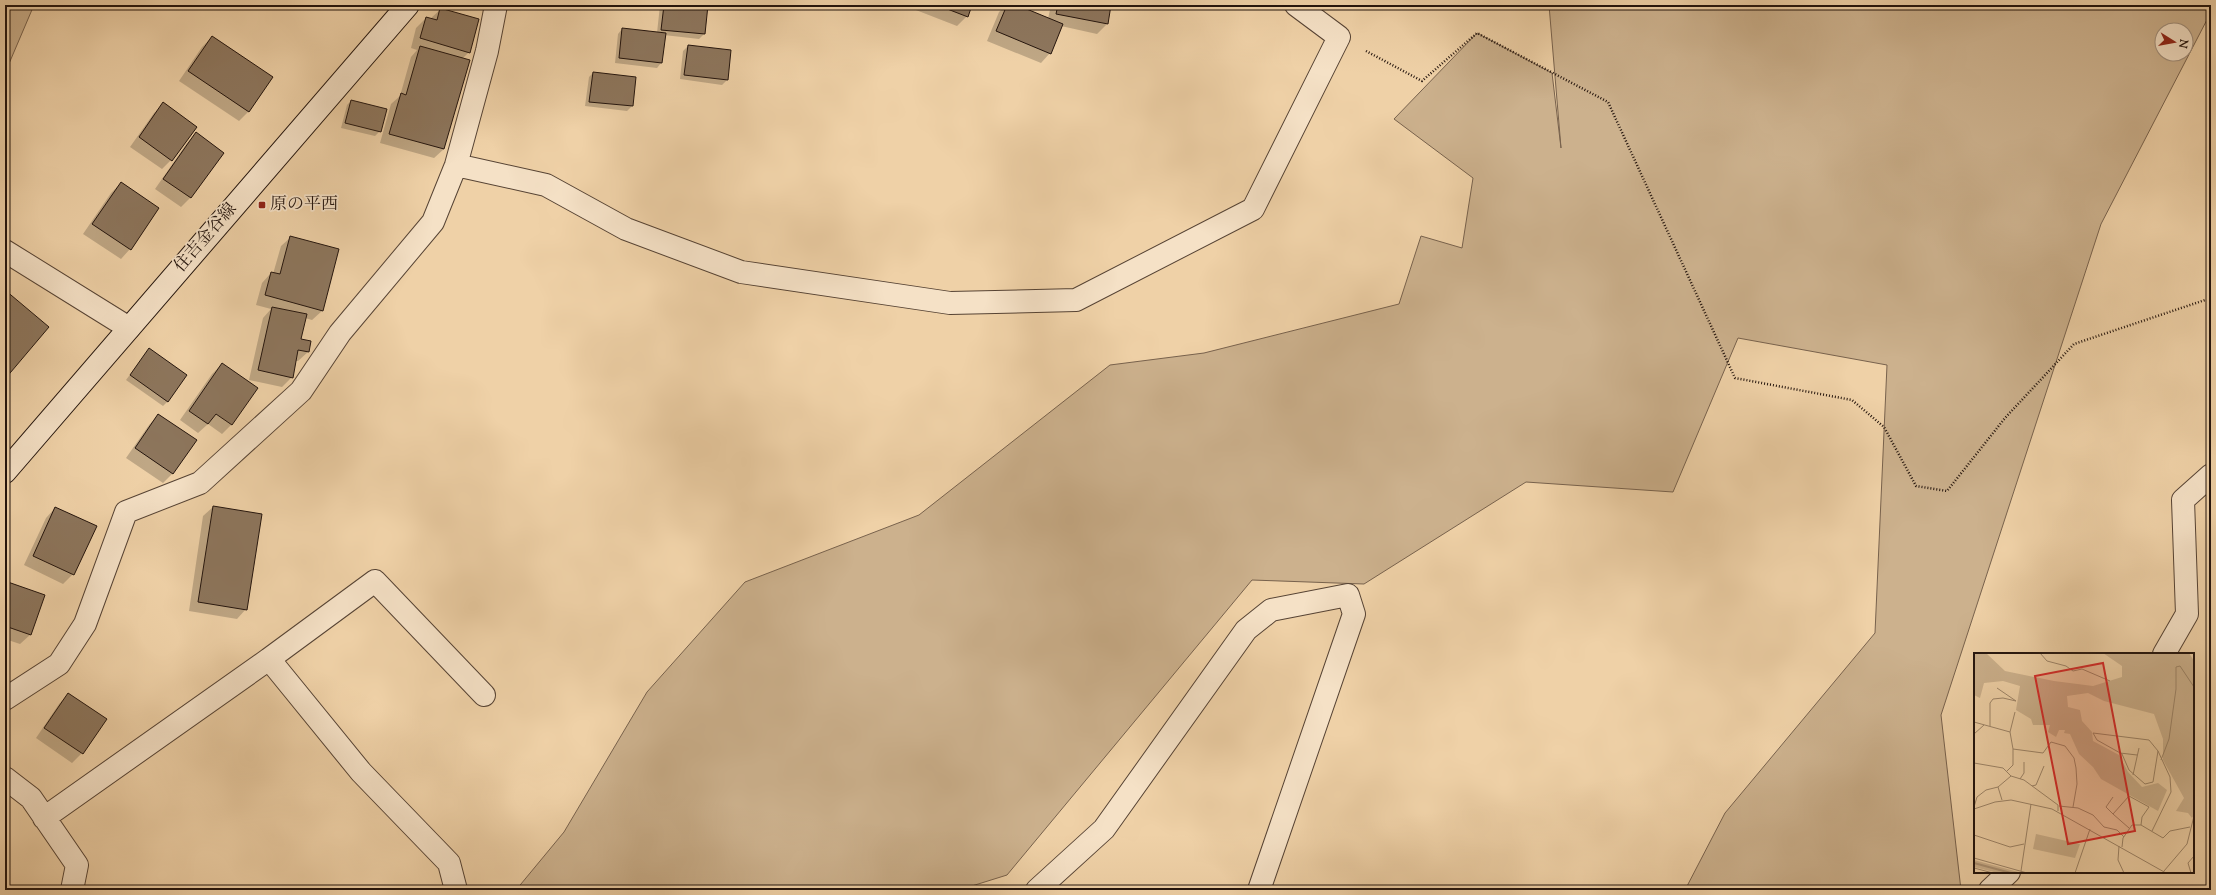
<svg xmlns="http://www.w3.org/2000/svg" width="2216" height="895" font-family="'Sorts Mill Goudy','Noto Serif JP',serif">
  <rect width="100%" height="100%" fill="#efd1a7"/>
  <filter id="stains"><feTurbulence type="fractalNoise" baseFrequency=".005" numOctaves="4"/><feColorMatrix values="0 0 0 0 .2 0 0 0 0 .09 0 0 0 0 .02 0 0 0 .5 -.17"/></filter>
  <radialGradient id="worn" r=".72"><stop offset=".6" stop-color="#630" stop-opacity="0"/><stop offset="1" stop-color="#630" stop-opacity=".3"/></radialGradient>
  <path fill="#ccb18d" stroke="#78624d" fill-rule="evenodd" d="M5,5H34L5,73Z
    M1549,5H2211V12L2101,224L1941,715L1961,890H1685L1725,813L1875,633L1887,365L1738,338L1673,492L1526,482L1364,584L1252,580L1007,875L959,890H516L564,832L647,692L745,582L919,515L1110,365L1204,353L1399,304L1421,236L1462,248L1473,178L1394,119L1477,33L1552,73L1561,148ZM2162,30H2186V54H2162Z"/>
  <path fill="#0003" d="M660,5H702L704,34L699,39L664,35L661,63L657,68L615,63L618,34L622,29L657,33Z
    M903,5H971L967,16L957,26Z
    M1006,5H1015L1048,19L1051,5H1110L1107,24L1097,34L1061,26L1050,53L1041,63L987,41L999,12Z
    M441,9L469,52L462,59L444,149L434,158L380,143L391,104L400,96L411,57L417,50L411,48L416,28L426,18L430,19Z
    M212,37L249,111L239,121L179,81L202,47Z
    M688,46L727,80L722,85L680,79L683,51Z
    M593,73L635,78L632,106L627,111L585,106L589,77Z
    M351,101L380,131L375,136L341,128L347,105Z
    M164,104L171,160L162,169L130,147L154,113Z
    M196,134L223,153L190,198L181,207L155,189L187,143Z
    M121,183L130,249L121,259L83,234L111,193Z
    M291,237L322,311L312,320L305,318L300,340L308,352L298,361H295L292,377L282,387L249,380L263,318L271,309L256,305L262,283L271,273L273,274L281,246Z
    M149,349L168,401L163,406L126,380Z
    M222,364L232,424L222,434L208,424L198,433L180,420L212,374Z
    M158,415L195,440L172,474L163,483L126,458L149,425Z
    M213,507L246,609L237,619L189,611L203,516Z
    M55,508L73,574L63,584L24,565L46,518Z
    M5,582L30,635L20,644L5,639Z
    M68,694L82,753L72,763L36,738L59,704Z"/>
  <path fill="#8d765d" stroke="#23140d" d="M664,5H708L705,34L661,30Z
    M937,5H972L968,17Z
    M1007,5H1017L1063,24L1051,54L996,31Z
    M1058,5H1111L1108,24L1056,14Z
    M440,8L479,19L470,53L420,38L426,17L437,20Z
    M622,28L666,33L662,63L619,58Z
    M212,36L273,77L249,112L188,71Z
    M688,45L731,50L728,80L684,75Z
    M420,46L470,60L444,149L389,134L401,93L406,95Z
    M593,72L636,77L633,106L589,102Z
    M351,100L387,109L381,132L345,123Z
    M163,102L197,127L172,161L139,137Z
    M196,132L224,153L191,198L163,179Z
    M121,182L159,208L131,250L92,224Z
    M290,236L339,249L323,311L265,295L271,272L280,274Z
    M5,290L49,327L5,379Z
    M272,307L307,314L301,339L311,341L309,352L298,350L293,378L258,370Z
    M149,348L187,375L168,402L130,375Z
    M222,363L258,388L232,425L216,414L208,424L189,411Z
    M158,414L197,440L173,474L135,448Z
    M213,506L262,514L247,610L198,602Z
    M55,507L97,526L74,575L33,556Z
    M5,581L45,595L31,635L5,626Z
    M68,693L107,719L83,754L44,728Z"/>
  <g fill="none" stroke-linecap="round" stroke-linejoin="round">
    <defs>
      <path id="minor" d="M456,165L546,185L626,229L741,272L950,303L1076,300L1253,209L1339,37L1296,5
        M5,251L129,328
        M2164,654L2187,614L2183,500L2211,475
        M269,659L375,581L484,695
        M5,699L59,664L85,624L126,512L200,483L301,391L340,333L433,222L456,165L487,51L496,5
        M5,778L31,798L77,865L72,890
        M44,818L269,659L361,772L449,863L456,890
        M1037,890L1104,829L1246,630L1271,610L1348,595L1354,614L1259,890
        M1990,890L2009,872"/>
      <path id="secondary" d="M5,472L408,5"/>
    </defs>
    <use href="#minor" stroke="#564334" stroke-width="24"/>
    <use href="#secondary" stroke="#23140d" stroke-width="24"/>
    <path stroke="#23140d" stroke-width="2.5" stroke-dasharray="1 2" stroke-linecap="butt" d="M1366,51L1422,81L1477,33L1608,102L1735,378L1852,400L1884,427L1916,486L1947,491L2005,418L2074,344L2211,298"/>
    <use href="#minor" stroke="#f5e1c6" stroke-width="22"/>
    <use href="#secondary" stroke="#f5e1c6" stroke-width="22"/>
  </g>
  <rect fill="#8f2418" stroke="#f5e1c6" stroke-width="1.5" x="258" y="201" width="8" height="8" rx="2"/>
  <g text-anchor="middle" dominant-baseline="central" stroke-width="3.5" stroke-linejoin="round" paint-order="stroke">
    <g font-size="17" fill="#23140d" stroke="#f5e1c6" text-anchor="start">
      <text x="270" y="205">原の平西</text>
    </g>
    <g font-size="17" fill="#23140d" stroke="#f5e1c6">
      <text transform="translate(206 238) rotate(-49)">住吉金谷線</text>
    </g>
  </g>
  <g transform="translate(1974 653)">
    <rect width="220" height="220" fill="#efd1a7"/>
    <path d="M0,0H12L31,18L80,28L119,33L148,24V13L129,0H215L220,8V162L218,165L214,160L202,158L210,145L189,107V86L180,61L130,48L114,40L93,43L94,54L106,57L108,68L118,79L119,88L145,102L154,119L168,134L184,130L193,137L184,158L127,126L119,114L105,101L96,81L90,80L91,77H85L82,84L74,79L76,72H59L57,66L42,57L46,33L29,28L10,30L6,45L0,42ZM62,181L106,191L101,205L59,196ZM0,207L48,220H24L0,214Z" fill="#ccb18d"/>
    <path fill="none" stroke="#aa9173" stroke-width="2" d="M0,210L37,220"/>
    <path fill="none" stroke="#9d8569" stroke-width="1" d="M66,0L73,8L92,13L99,18L108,16L136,28M0,69L36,79M16,73V50L19,46L29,45L42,48L23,35M0,81L10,72M0,95V108M39,96L36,79L41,59M146,100L163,102M187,107L195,86L202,36V14L206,13L220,34M0,110L29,115L37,123L50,127L84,152V158M33,118L39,112V96L69,100L77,89L91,93L100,105L102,115L103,131L99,154M159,122L165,95M46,126L50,120V109M58,133L62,132L70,113M24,134L28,147M139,144L132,154L139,161M85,153L104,155L119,162L130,174L143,177L150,184M0,154L3,144L12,137L24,134L37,123M0,156L21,149L37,147L78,156L192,220M155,175L139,161L155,143L175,154L168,164L167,172M178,178L197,139L196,124L184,98L175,87L119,80L123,87L148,101L155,117L171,131L179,129L184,98M0,182L36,194L50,191M145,193L144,207L150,220M148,194L149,185L158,172H167L189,185L196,178L216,174M0,205L53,220M0,215L19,220M47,218L57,151M190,218L213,191L220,163M101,220L116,176M217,220L214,210L220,203"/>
    <path fill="#d62828" fill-opacity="0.15" stroke="#d62828" stroke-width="2" d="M129,10L161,178L94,191L61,23Z"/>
    <rect width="220" height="220" fill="none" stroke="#23140d" stroke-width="2"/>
  </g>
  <rect width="2216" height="895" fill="none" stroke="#efd1a7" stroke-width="20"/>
  <rect x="6" y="6" width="2204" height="883" fill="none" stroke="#23140d" stroke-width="2"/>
  <rect x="10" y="10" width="2196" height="875" fill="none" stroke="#23140d"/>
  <g transform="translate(2174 42) rotate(101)"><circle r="19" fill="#f5e1c6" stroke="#a18f7c"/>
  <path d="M0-3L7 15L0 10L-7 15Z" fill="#8f2418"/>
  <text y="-6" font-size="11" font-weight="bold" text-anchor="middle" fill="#23140d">N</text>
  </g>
  <rect width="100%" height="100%" filter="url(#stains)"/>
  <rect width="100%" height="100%" fill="url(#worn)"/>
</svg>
